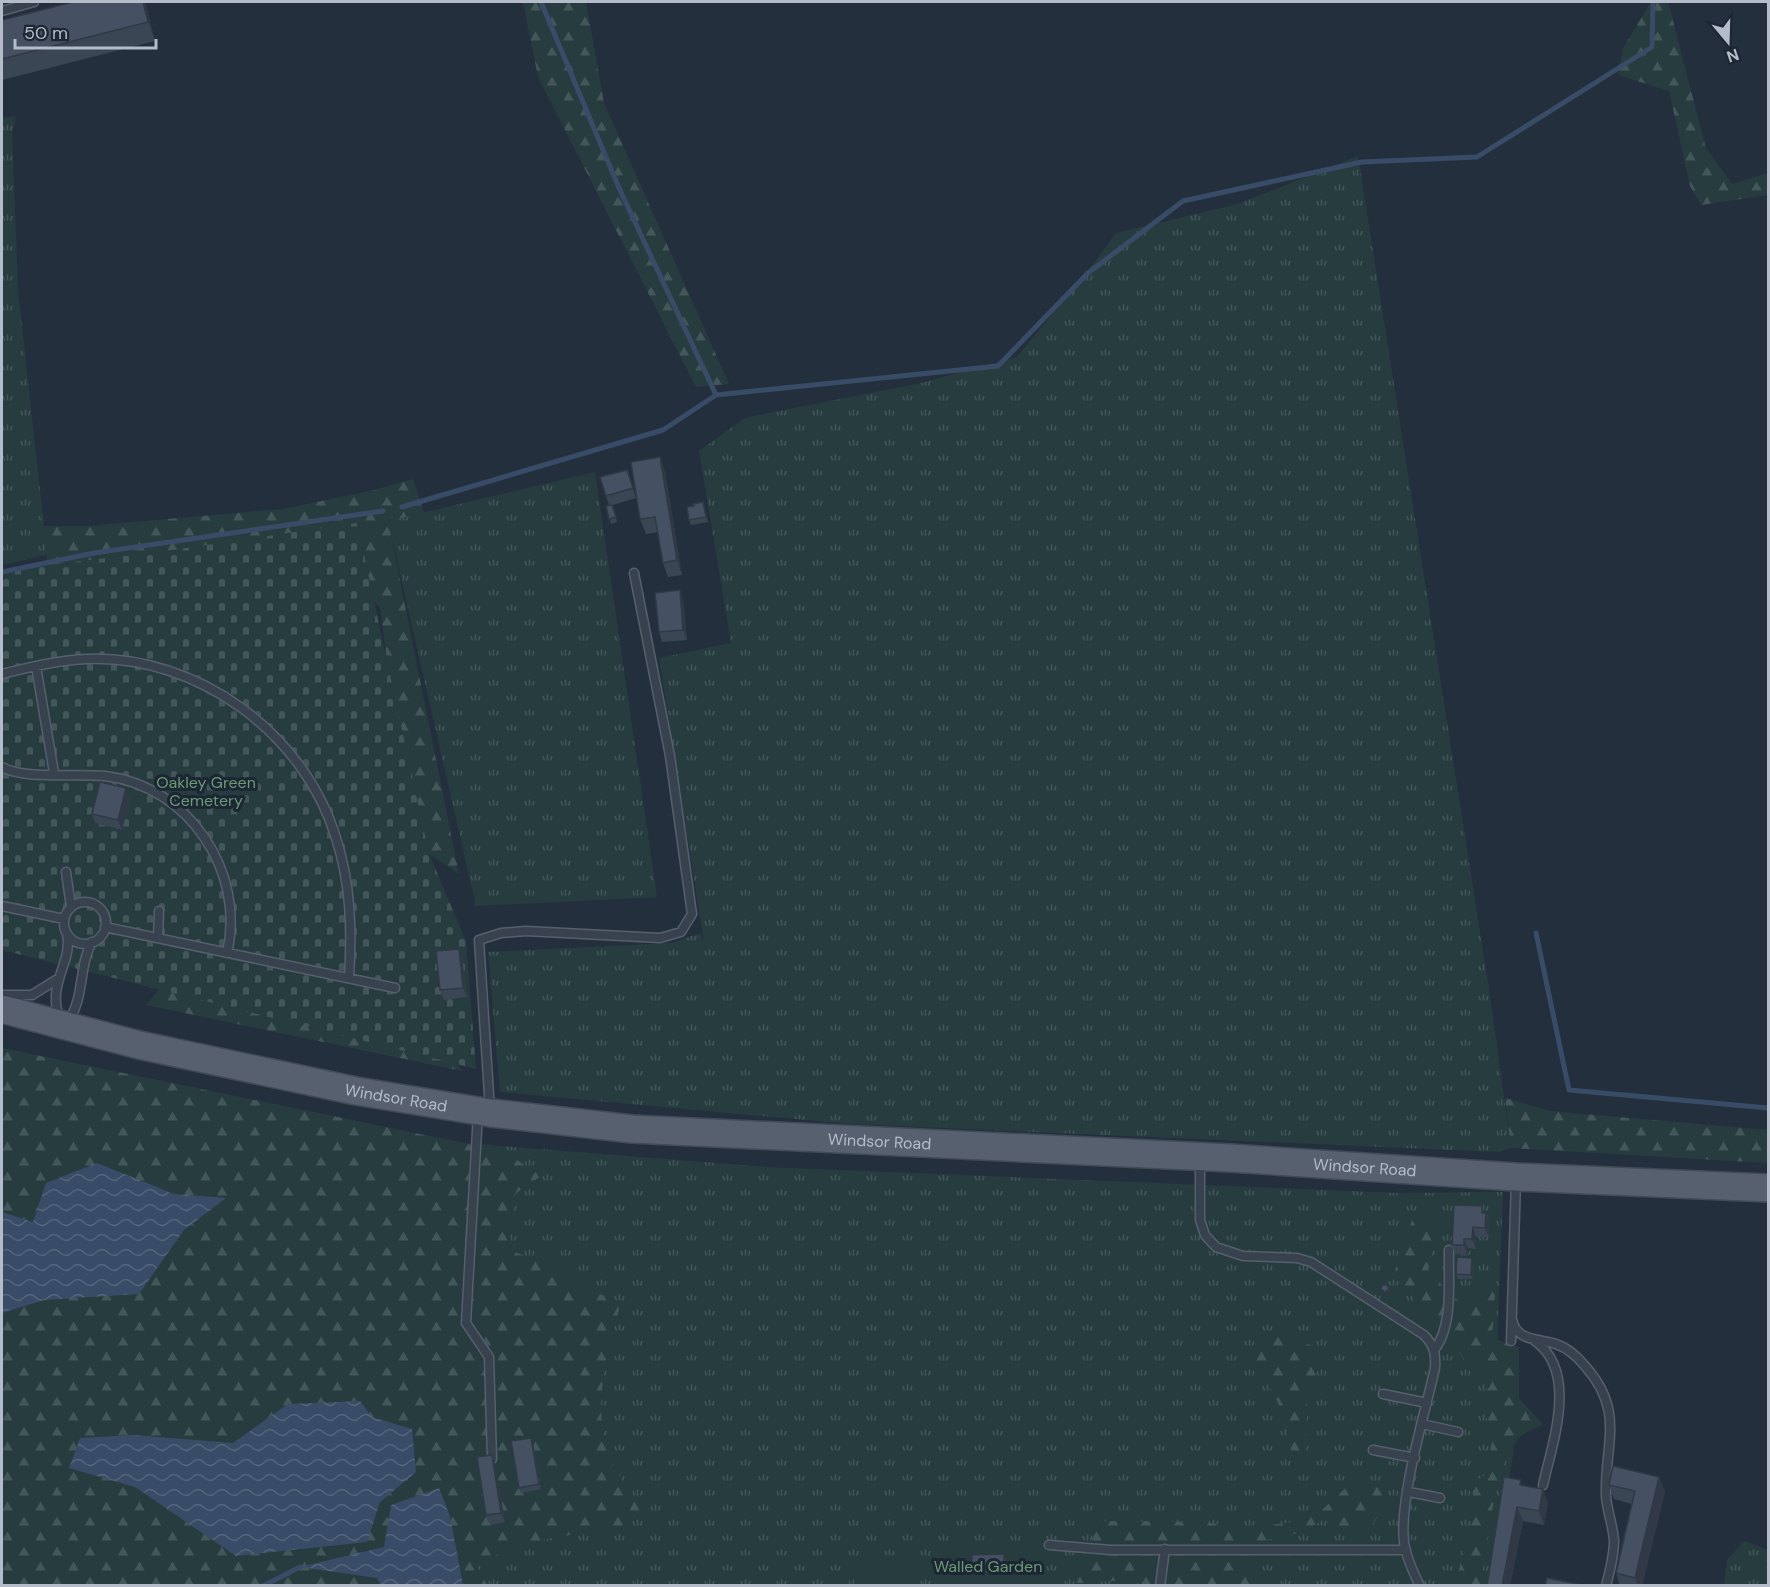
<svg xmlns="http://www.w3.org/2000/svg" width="1770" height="1587" font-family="'DM Sans',sans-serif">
  <defs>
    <pattern id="grass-tufts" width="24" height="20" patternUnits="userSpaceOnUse" patternTransform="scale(1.5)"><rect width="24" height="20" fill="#263c3f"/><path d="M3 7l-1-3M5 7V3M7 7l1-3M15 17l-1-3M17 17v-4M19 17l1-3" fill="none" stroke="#435659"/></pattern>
    <pattern id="forest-firs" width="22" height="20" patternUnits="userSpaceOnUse" patternTransform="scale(1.5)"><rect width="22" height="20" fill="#263c3f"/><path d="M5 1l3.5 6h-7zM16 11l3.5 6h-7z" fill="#435659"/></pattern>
    <pattern id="cemetery-stones" width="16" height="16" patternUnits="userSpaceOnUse" patternTransform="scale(1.5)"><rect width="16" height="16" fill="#263c3f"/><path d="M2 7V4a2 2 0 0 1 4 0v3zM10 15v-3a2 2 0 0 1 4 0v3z" fill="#435659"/></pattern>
    <pattern id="water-waves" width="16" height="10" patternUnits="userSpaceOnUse" patternTransform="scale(1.5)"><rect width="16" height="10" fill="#394c67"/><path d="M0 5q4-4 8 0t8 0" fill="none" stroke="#53647b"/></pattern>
  </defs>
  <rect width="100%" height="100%" fill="#242f3e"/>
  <path fill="url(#grass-tufts)" d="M16,116L12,133L18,291L44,526L59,552L2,565V118Z
    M1358,156L1489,989L1511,1148L1499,1152L850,1124L500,1092L488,952L672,943L700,933L704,942L659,658L731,643L699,451L745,418L921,383L1017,357L1087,272L1116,233L1238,204Z
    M595,472L657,897L476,906L388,521Z
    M464,1143L766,1167L1399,1193L1503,1192L1497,1349L1514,1450L1490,1585H477L456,1253Z
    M1744,1541L1768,1550V1585H1724L1727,1560Z"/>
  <path fill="url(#forest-firs)" d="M523,2H586L604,103L729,384L696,387L538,77Z
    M1651,2H1668L1706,148L1732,184L1768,173V195L1701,205L1690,186L1669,91L1618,75L1623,48Z
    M413,479L424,513L388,521L459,874L429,854L395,720L380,608L353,574L50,595L44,526H88L283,509L374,490Z
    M181,964L435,1034L462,1071L146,1005Z
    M2,1048L464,1143L511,1156L541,1176L515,1194L508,1250L553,1265L581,1287L621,1302C609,1348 593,1397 606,1445C612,1467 629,1490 640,1511L624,1529C569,1534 525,1539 476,1564L487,1585H2Z
    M1505,1098L1550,1111L1768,1130V1163L1511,1148Z
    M1438,1217L1428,1272L1463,1305L1496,1281L1492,1338L1519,1347V1398L1543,1425C1537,1428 1528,1431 1522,1435C1493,1462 1488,1547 1480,1585H1455L1475,1507L1471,1484L1486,1474L1493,1436L1487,1419V1369L1465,1362L1454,1342L1423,1314L1395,1270L1412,1220Z
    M1255,1336L1283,1337L1318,1347L1321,1359L1307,1403L1306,1465L1292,1454C1286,1419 1277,1389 1251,1364Z
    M1353,1481L1386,1489L1383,1506L1373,1525L1351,1534L1324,1519L1303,1532L1248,1544L1243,1572L1266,1585L1147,1586L1126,1580L1077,1583L1079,1566L1101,1521L1199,1522L1251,1528L1299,1521L1324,1508Z"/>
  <path fill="url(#cemetery-stones)" d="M357,523L429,854L466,941L476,1069L2,950V570L152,553Z"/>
  <path fill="#263c3f" d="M1039,1547V1585H937V1548Z
    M920,1558V1585H854V1559Z"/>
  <path fill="url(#water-waves)" d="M97,1163L174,1194L226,1198L184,1230L139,1294L44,1300L2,1313V1212L33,1222L46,1183Z
    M360,1401L372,1417L412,1429L416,1472L380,1502L367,1542L236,1556L135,1487L69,1468L80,1438L133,1435L233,1443L288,1404Z
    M439,1488L450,1516L463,1585H381L377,1578L300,1567L384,1547L391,1505Z"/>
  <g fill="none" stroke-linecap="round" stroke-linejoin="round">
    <path stroke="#394c67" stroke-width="5" d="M716,395L998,366L1088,273L1183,201L1362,162L1477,157L1652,47L1653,2
      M402,507L663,430L716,395L619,188L541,2
      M2,572L94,553L383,511
      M1536,933L1569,1090L1768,1108
      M263,1586L300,1567"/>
    <defs>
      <path id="lane" d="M2,11L34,2
        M36,666L54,773
        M2,674C29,667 58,660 87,659C198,655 304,733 336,838C351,884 352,931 349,978
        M2,767C25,780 76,773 105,776C189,786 246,872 227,953
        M66,872L71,907
        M64 923a21 21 0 1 1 42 0a21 21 0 1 1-42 0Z
        M2,906L64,919
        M105,927L395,988
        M158,938L159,911
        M2,995H32L56,980
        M59,1018C47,982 73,963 67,934
        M68,1021C85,998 78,967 92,942
        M490,1110L479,940L501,933L526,931L660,938L681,932L692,914L670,756L634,573
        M478,1113L466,1323L489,1357L492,1459
        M1200,1159V1220L1205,1235L1216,1247L1243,1256L1297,1258L1311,1262L1424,1335C1434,1345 1436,1354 1435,1368C1425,1413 1399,1498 1404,1542C1406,1557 1413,1572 1420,1586
        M1512,1319C1516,1342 1538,1338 1556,1344C1567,1348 1577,1356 1585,1366C1626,1412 1604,1445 1606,1496C1607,1511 1613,1525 1614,1541C1614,1556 1610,1571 1606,1586
        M1511,1341L1516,1180
        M1535,1341C1579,1372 1552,1444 1543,1485
        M1434,1350C1454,1326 1448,1279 1449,1250
        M1383,1394L1427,1403
        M1422,1424L1458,1432
        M1373,1450L1415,1458
        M1409,1492L1440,1498
        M1049,1545L1111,1550H1406
        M1160,1586L1165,1549"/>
      <g id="primary">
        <path id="s1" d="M2,1009L139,1045L356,1091L491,1113L632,1129L1230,1158L1516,1177L1768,1188"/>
      </g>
    </defs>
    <use href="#lane" stroke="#565f6c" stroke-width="11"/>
    <use href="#primary" stroke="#414a57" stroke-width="30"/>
    <use href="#lane" stroke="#38414e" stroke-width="8"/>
    <use href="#primary" stroke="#56606e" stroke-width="27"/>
  </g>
  <path fill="#3b4654" d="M73,2H145L155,41L2,80V20Z
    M660,457L665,472L682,575L668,577L663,563L658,532L646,534L640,519Z
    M627,470L636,498L613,505L617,522L611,524L606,506L609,505L606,496Z
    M703,502L708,522L691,525L689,520Z
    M683,600L687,640L662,642L659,632Z
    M126,788L130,798L122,830L95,823L92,814Z
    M462,958L467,997L444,1000L440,990Z
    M1485,1213H1486L1489,1223V1237H1476V1249L1468,1248L1467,1255L1455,1254L1452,1245Z
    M1474,1263L1473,1279H1458L1456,1274Z
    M533,1443L541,1489L521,1493L519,1488Z
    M495,1464L505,1522L490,1525L486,1515Z
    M1659,1477L1665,1492L1642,1586H1620L1616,1573L1632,1504L1614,1499L1609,1485Z
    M1524,1486L1548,1503L1544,1525L1523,1521L1510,1586H1487Z
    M1006,1559V1570H994V1573H986L985,1570H974L972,1565Z"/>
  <path fill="#303945" d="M143,2H145L155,41L148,22Z
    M660,457L665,472L682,575L677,560Z
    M680,590L683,600L687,640L683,630Z
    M126,788L130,798L122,830L118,820Z
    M459,949L462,958L467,997L463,988Z
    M1482,1206L1489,1223V1237L1485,1228L1482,1213Z
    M1473,1227L1476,1237V1249L1472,1239Z
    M1464,1239L1468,1248L1467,1255L1464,1245Z
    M1472,1258L1474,1263L1473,1279L1471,1275Z
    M1389,1289L1390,1294L1387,1297L1385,1292Z
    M531,1438L533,1443L541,1489L539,1484Z
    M492,1455L495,1464L505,1522L501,1513Z
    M1659,1477L1665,1492L1642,1586H1638L1635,1578Z
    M1543,1489L1548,1503L1544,1525L1539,1511Z
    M1517,1507L1523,1521L1510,1586H1502Z
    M1004,1554L1006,1559V1570L1004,1565Z"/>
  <path fill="#455162" stroke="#303945" stroke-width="1.5" d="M73,2H143L148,22L2,59V20Z
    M660,457L677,560L663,563L655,517L640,519L631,462Z
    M627,470L633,488L606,496L600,477Z
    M703,502L706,517L689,520L687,507L694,506L693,504Z
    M612,505L616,517L609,519L606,506Z
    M680,590L683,630L659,632L655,593Z
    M100,782L126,788L118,820L92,814Z
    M459,949L463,988L440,990L436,951Z
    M1454,1205L1482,1206V1213H1486L1485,1228L1473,1227L1472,1239H1464V1245H1452Z
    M1457,1257L1472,1258L1471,1275L1456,1274Z
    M1382,1285H1387L1389,1289L1385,1292L1381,1289Z
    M531,1438L539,1484L519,1488L511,1441Z
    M492,1455L501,1513L486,1515L477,1457Z
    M1613,1466L1659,1477L1635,1578L1616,1573L1635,1491L1609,1485Z
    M1504,1477L1521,1480L1520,1485L1543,1489L1539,1511L1517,1507L1502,1586H1487Z
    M1004,1554V1565H992L993,1568H984V1565H972V1555Z
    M1547,1578L1582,1585L1581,1586H1545Z"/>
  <g text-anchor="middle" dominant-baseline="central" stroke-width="6" stroke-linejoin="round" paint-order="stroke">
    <g font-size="16" fill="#6b9a76" stroke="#1d2633">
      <text x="206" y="782">Oakley Green<tspan x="206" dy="18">Cemetery</tspan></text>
      <text x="988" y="1566">Walled Garden</text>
    </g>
    <g font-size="16" fill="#b4bcc9" stroke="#1d2633">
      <text stroke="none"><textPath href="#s1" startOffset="404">Windsor Road</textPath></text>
      <text stroke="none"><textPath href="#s1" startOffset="890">Windsor Road</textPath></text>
      <text stroke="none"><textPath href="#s1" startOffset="1376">Windsor Road</textPath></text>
    </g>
  </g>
  <rect width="1770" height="1587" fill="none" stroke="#b4bcc9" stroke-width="6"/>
  <g transform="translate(1728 42) rotate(161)" stroke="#1d2633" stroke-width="4.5" paint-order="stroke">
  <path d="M0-4.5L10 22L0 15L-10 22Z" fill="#b4bcc9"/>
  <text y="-9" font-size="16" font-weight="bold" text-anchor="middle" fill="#b4bcc9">N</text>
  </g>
  <path d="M15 39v9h141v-9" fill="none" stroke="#b4bcc9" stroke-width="3"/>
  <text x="24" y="39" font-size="18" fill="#b4bcc9" stroke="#1d2633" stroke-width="4.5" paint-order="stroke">50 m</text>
</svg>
